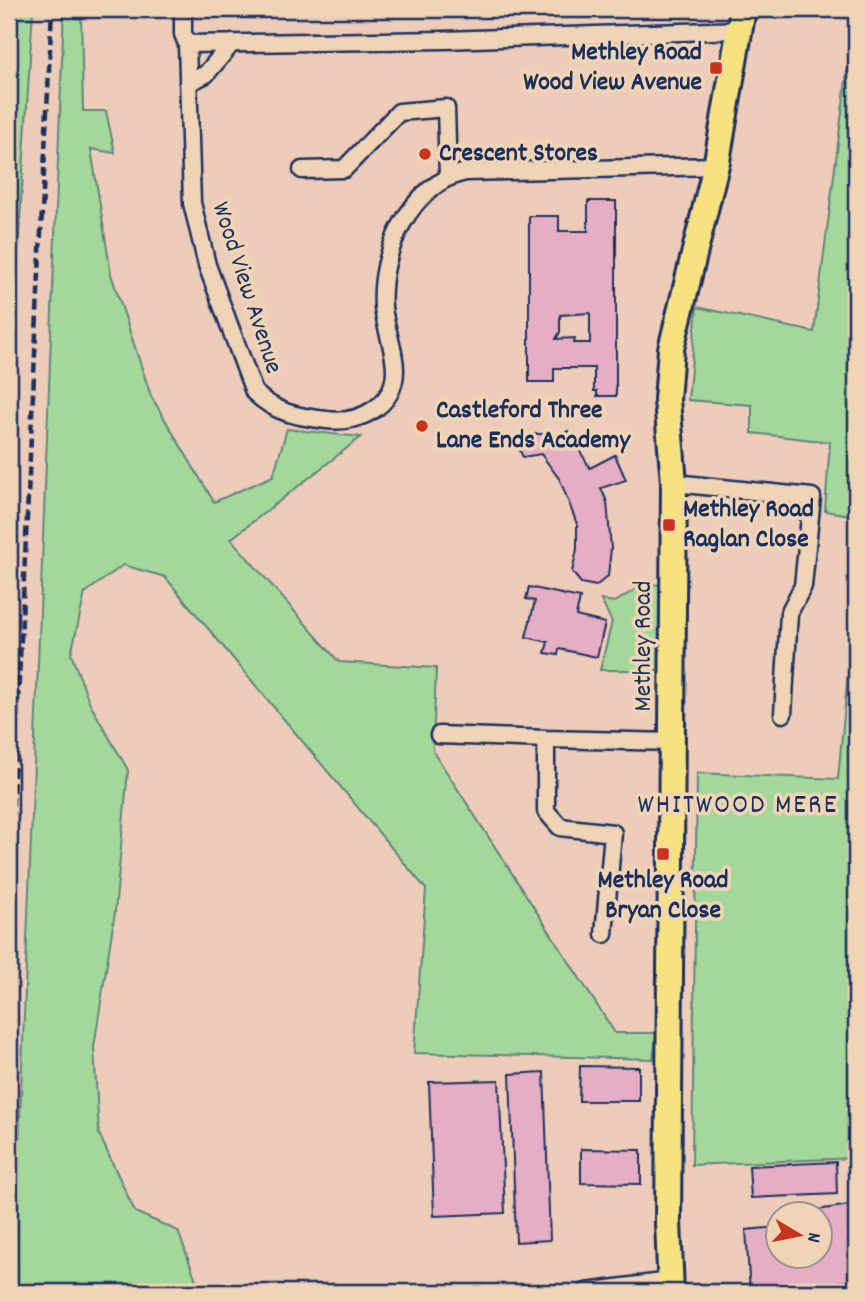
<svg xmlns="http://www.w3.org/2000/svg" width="865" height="1301" font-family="Dekko,sans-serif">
  <rect width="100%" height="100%" fill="#edcdb9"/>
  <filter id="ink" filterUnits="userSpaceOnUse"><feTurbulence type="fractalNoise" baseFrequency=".0143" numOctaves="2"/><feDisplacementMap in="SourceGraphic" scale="14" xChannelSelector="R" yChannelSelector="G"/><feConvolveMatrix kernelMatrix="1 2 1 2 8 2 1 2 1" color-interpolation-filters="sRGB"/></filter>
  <g filter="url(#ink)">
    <path fill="#a4d89a" stroke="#60847c" stroke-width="2" d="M9,9H33L17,269L9,241Z
      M64,9H81L83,111H106L115,153L91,149L111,274L151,396L214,502L273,476L287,429L361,437L231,539L339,662L436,668L433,751L615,1033H657L653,1059L414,1053L426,889L165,577L123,565L85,593L71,654L90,704L128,770L115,912L94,1047L99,1134L135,1212L178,1231L197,1283L206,1292H13Z
      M856,31V516L825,511L830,442L752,433V405L688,400L697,307L814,332L847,73Z
      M663,584L665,670H600L612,622L601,600L615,602L641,586Z
      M856,587V1158L692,1165L697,773L838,779Z"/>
    <path fill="#e5aec5" stroke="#1b2f5e" stroke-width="2" fill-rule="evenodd" d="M588,201H616V396H597V391H594V368H554V382H529V216H559V231H588ZM590,313V343H574L575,338L556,339L560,332V315Z
      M568,431L590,468L615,455L626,480L601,488L607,502L611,548L608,576L596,586L581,583L572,572L577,549V524L560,480L541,454L523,457L520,451L521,444L535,434H553L558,438Z
      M529,587L580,598L576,616L605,623L597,657L559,649L558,655L545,653L548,642L526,637L535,601L526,599Z
      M580,1066L639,1067V1101H579Z
      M544,1072L550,1240L516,1242L510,1074Z
      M499,1080L505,1213L434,1216L429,1082Z
      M581,1149L641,1150V1184L581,1183Z
      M836,1162L837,1194L751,1198L749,1166Z
      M856,1204V1281L838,1282L839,1291L832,1292H750L746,1230L778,1227V1256H820V1214L811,1211Z"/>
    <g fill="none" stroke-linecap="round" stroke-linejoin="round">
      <defs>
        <path id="minor" d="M183,9V34L187,44L192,203L207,265L254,392C275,413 298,417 327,420C358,424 395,407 395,370C395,349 385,328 383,307C379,254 410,183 466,172L716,166
          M187,44L445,40L740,30
          M188,83L206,74L232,43
          M302,170L344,169L399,112L446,108L448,176
          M674,483L812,497L803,586L789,613L783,714
          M439,735L546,739
          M604,934L613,833L560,827L546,811V739L673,742
          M586,1292L670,1281"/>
        <path id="primary" d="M671,1292L668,1222L674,483L667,400L671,349L717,161L743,9"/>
      </defs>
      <use href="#minor" stroke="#1b2f5e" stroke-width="21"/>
      <use href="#primary" stroke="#1b2f5e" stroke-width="30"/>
      <use href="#minor" stroke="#efd5b6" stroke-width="16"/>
      <use href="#primary" stroke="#f6e281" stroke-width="24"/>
      <path stroke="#1b2f5e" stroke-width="4.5" stroke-dasharray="10 5" stroke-linecap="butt" d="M9,661L16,518
        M9,882L52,9"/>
    </g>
  </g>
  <g fill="#c8321e" stroke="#efd5b6" stroke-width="2.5">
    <rect x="709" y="61" width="14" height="14" rx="3.5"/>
    <circle cx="425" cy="154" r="7"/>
    <circle cx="422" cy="426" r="7"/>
    <rect x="662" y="518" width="14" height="14" rx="3.5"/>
    <rect x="656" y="847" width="14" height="14" rx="3.5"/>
  </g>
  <g text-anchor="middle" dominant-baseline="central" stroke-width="7" stroke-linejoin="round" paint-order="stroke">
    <g font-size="26" font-weight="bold" fill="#1b2f5e" stroke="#efd5b6" text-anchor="start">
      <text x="702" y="53" text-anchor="end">Methley Road<tspan x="702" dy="30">Wood View Avenue</tspan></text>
      <text x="439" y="154">Crescent Stores</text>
      <text x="436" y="411">Castleford Three<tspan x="436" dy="30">Lane Ends Academy</tspan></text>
      <text x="683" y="510">Methley Road<tspan x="683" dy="30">Raglan Close</tspan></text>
      <text x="663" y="881" text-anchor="middle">Methley Road<tspan x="663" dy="30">Bryan Close</tspan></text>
    </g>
    <g font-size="26" fill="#1b2f5e" stroke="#efd5b6">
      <text transform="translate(246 288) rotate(72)">Wood View Avenue</text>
      <text transform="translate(644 646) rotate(-90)">Methley Road</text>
    </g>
    <g font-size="28" letter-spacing="2" fill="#1b2f5e" stroke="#efd5b6">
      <text x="738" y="807">WHITWOOD MERE</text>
    </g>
  </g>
  <rect width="865" height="1301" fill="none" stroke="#efd5b6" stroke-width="35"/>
  <rect x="18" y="18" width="830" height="1266" fill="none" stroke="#1b2f5e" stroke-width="2.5" filter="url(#ink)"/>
  <g transform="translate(799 1235) rotate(100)"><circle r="33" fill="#efd5b6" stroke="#9a9393" stroke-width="2"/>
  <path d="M0-5L12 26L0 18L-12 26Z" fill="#c8321e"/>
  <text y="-10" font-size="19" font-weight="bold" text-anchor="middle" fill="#1b2f5e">N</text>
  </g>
</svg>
